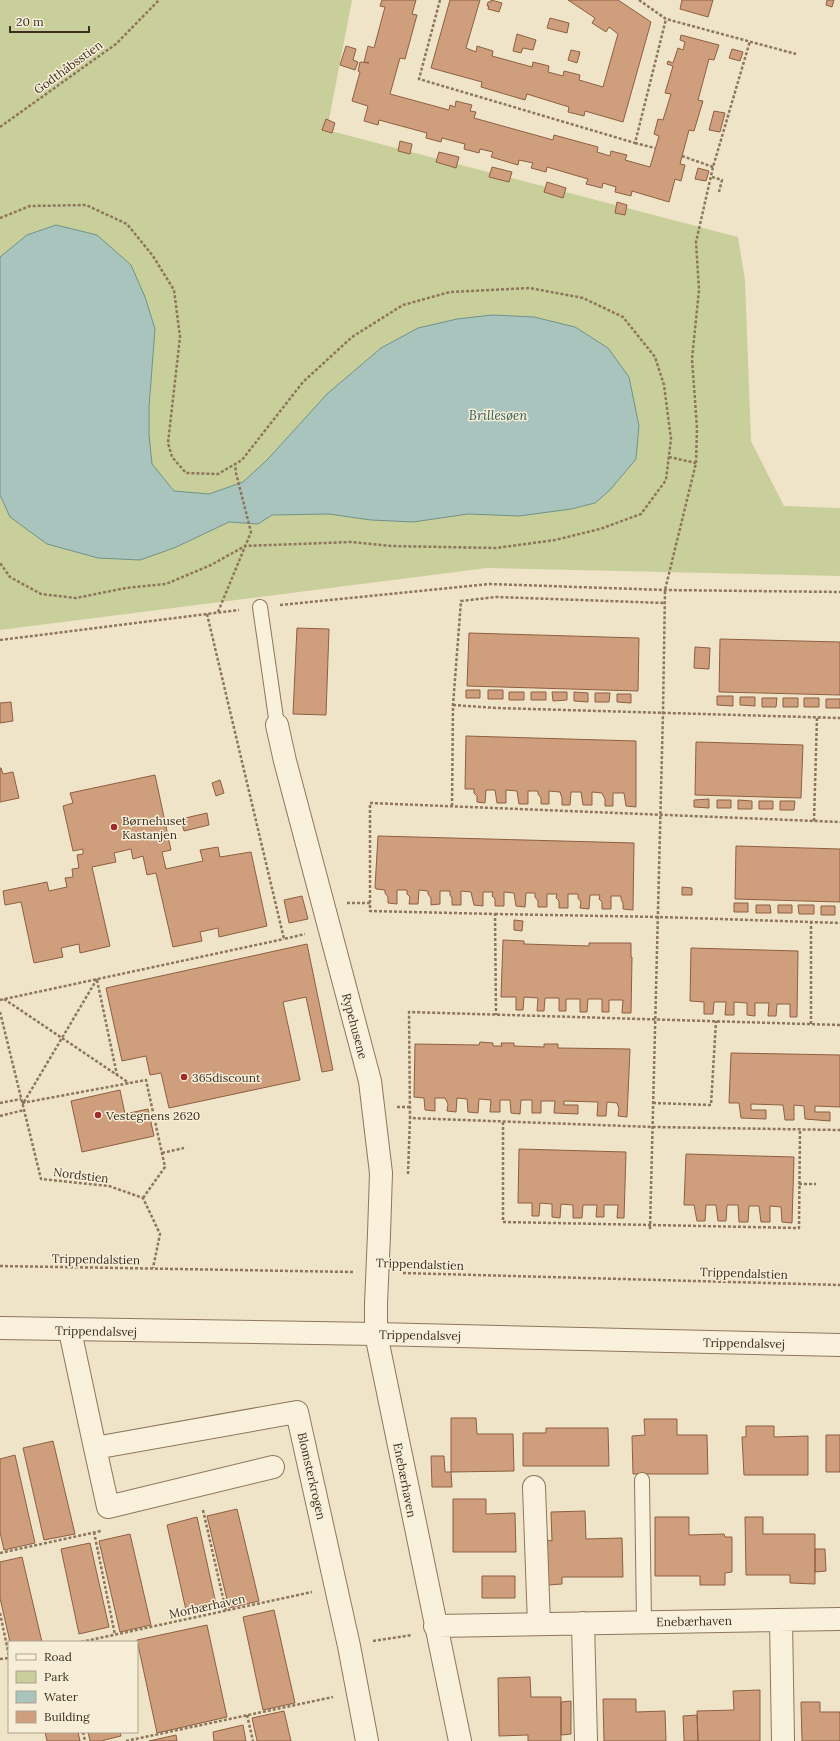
<svg xmlns="http://www.w3.org/2000/svg" width="840" height="1741" font-family="Lora,serif">
  <rect width="100%" height="100%" fill="#f0e4c8"/>
  <path fill="#c9cf9b" d="M0,0H352L327,130L738,237L745,280L751,441L784,506L840,508V576L487,568L0,630Z"/>
  <path fill="#a9c4bc" stroke="#6f938a" d="M56,225L97,235L131,265L145,297L155,329L149,407V435L152,464L174,491L209,494L243,482L267,460L327,394L381,348L418,328L457,319L492,315L534,317L575,327L608,348L629,377L639,426L636,459L610,490L595,503L571,509L519,516L468,514L413,522L371,520L329,514L272,515L258,524L229,522L174,548L140,560L98,558L47,544L10,517L0,495V257L27,235Z"/>
  <path fill="#cf9f7d" stroke="#8d5f41" d="M382,0H416L412,14L417,15L405,59L400,58L390,94L449,110L450,105L455,107L456,101L472,105L470,111L476,112L474,118L553,140L554,135L598,147L597,152L610,156L611,151L627,155L625,160L650,167L659,136L654,134L658,119L663,120L671,94L665,93L673,66L667,64L668,61L673,63L678,48L683,50L685,42L680,40L681,35L719,45L714,60L709,59L698,100L703,101L694,131L689,130L680,164L685,165L681,181L675,179L669,202L632,191L631,196L615,192L616,187L603,183L602,188L586,184L588,179L547,167L546,172L531,168L533,163L519,160L518,165L491,157L493,152L480,149L479,153L464,149L465,144L442,138L441,142L426,138L427,133L379,120L378,125L364,121L368,106L352,101L360,72L358,71L360,62L369,63L364,62L368,46L374,48L385,7L380,6Z
    M450,0H480L466,48L476,52L477,46L493,51L492,56L532,67L533,62L549,66L548,72L563,76L564,71L580,75L579,80L603,87L618,34L609,27L606,32L592,23L595,18L568,0H618L651,22L623,122L585,111L584,116L568,112L569,107L527,94L525,100L481,87L482,82L431,68Z
    M491,0L502,3L499,12L488,9L489,6H487L488,2H491Z
    M682,0H713L708,17L680,9Z
    M827,0H834L832,7L826,5Z
    M550,18L569,23L567,33L547,28Z
    M517,34L536,40L533,50L523,48L521,53L513,51Z
    M346,46L356,49L353,60L358,62L355,70L340,65Z
    M732,49L743,52L740,61L729,58Z
    M571,50L580,52L577,63L568,60Z
    M714,111L725,113L720,132L709,130Z
    M326,119L335,123L332,133L322,130Z
    M400,141L412,144L410,154L398,151Z
    M439,152L459,157L456,168L436,162Z
    M492,167L512,172L509,182L489,177Z
    M698,168L709,171L706,181L695,179Z
    M547,182L566,188L563,198L544,192Z
    M617,202L627,205L625,215L615,213Z
    M297,628L329,629L326,715L293,714Z
    M469,633L639,638L638,691L467,686Z
    M720,639L840,642V695L719,692Z
    M695,647L710,648L709,669L694,668Z
    M466,690H480V698H466Z
    M488,690H503V699H488Z
    M509,692H524V700H509Z
    M531,692H546V700H531Z
    M552,692H567V700L553,701Z
    M574,692L588,693V702L574,701Z
    M595,693H610L609,702H595Z
    M617,694H631V703L617,702Z
    M717,696H733V706L717,705Z
    M740,697H755V706L740,705Z
    M762,698H777L776,707H762Z
    M783,698H798V707H783Z
    M804,698H819V707H804Z
    M826,699H840V708H826Z
    M11,702L13,721L0,723V703Z
    M466,736L636,741V807L626,806L624,793H613V806H605V799L602,793L592,792V805H583L581,792H571L570,805H562V798L560,792L549,791V804H541V798L538,794V791H528V804H519L517,791L506,790V803H497L495,790H486L485,803L477,802V796L474,793V789H465Z
    M696,742L803,745L801,798L695,795Z
    M0,768H1L3,774L13,772L19,798L0,802Z
    M155,775L171,850L162,852L166,869L203,861L200,850L218,847L220,857L251,852L267,926L219,937L218,928L200,932L202,941L173,947L156,873L147,875L143,856L133,859L131,849L114,853L116,862L92,867L110,946L80,953L79,944L61,948L63,957L34,963L21,902L5,905L3,891L47,882L49,891L67,887L65,878L73,877L72,869L79,868L77,855L83,854V849L73,851L63,806L73,803L70,793Z
    M220,780L224,793L216,796L212,783Z
    M709,799V808L694,807V800Z
    M717,800H731V808H717Z
    M738,800L752,801V809H738Z
    M759,801H773V809H759Z
    M780,801H795L794,810H780Z
    M207,813L209,825L184,831L181,819Z
    M378,836L634,843L633,910L623,909V903L621,899V896H611V909H602V902L599,899L600,895H590L589,909L580,908L581,902L578,898V894H568V908H559V901L556,898L557,894H547V907H538V901L535,897V893H526L525,907L516,906L514,893L504,892V906H495V899L492,896L493,892H483V906L474,905L471,892L461,891V905H452V898L450,895V891H440V904L431,905V898L428,894V891L419,890L418,904H409L410,897L407,894V890H397V904L388,903V897L385,893V890L376,889L375,887Z
    M736,846L840,849V902L735,899Z
    M682,887L692,888V895H682Z
    M302,896L308,919L289,923L284,900Z
    M734,903H748V912H734Z
    M756,905H770L771,913H756Z
    M778,905H792V913H778Z
    M798,905H814V914H799Z
    M821,906H835V915H821Z
    M514,920L523,921L522,931L514,930Z
    M503,940L524,941V944L589,946V943H631V957H632L631,1013H622L623,1000H609V1012H602V999H588L587,1012H580V999H566V1011H559V998H545L544,1011H537L538,998L524,997L523,1010H516V997H501Z
    M307,944L333,1070L322,1072L306,997L283,1002L300,1080L169,1108L161,1073L150,1075L146,1056L122,1061L106,988Z
    M691,948L798,951L797,1017H790V1004H777L776,1016H768L769,1003H755V1016L747,1015V1003L734,1002V1015H725L726,1002H714L713,1014H704V1002L690,1001Z
    M480,1042L493,1043V1046H502L501,1043H514V1046L544,1047V1044H558V1048L630,1049L627,1117L618,1116L619,1109L617,1103L607,1102L606,1116H597L598,1102L564,1101V1105H578V1114L554,1113L555,1101H541V1113H532V1100H521L520,1114L511,1113L510,1100H500V1112H490L491,1100L479,1099L478,1113L468,1112L467,1099L457,1098L456,1112L447,1111L448,1104L445,1098H435V1111L425,1110L424,1098L414,1097L415,1044L479,1045Z
    M731,1053L840,1055V1107L815,1106V1112H830V1121L805,1119L804,1106L794,1105V1120H785L783,1105L751,1104V1110H766V1119L741,1118L739,1103H729Z
    M120,1090L125,1114L148,1109L154,1136L82,1152L71,1101Z
    M519,1149L626,1152L624,1218H617L618,1205H604V1217H596L597,1205H583L582,1218H573V1205L561,1204L560,1218L552,1217V1204L540,1203L539,1216H532V1203H518Z
    M686,1154L794,1157L792,1223L782,1222L781,1207L770,1206V1222H761L759,1206H749L748,1222H739L738,1205H727L726,1221H718L716,1205H706L705,1221H697L694,1205H684Z
    M451,1418H476L477,1434H513L514,1471L451,1472Z
    M644,1419H677V1435H707L708,1474H633L632,1436L645,1435Z
    M746,1426H774V1437L808,1436V1475H744L742,1437H746Z
    M546,1428H608L609,1466H523V1433H546Z
    M826,1435H840V1472H826Z
    M53,1441L75,1534L44,1540L23,1448Z
    M15,1455L35,1543L4,1550L0,1532V1459Z
    M431,1456H444L445,1472H451L452,1487H432Z
    M453,1499H486V1514L515,1513L516,1552H453Z
    M237,1509L259,1601L229,1608L207,1516Z
    M585,1511L586,1539L622,1538L623,1577H562V1584L548,1585L547,1540L552,1541L551,1512Z
    M197,1517L216,1604L186,1610L167,1525Z
    M655,1517H689V1535L724,1534L725,1537H732V1572L725,1573V1585H700V1576H655Z
    M745,1517H763V1534H815V1584L790,1583V1575H746Z
    M130,1534L151,1625L120,1632L99,1541Z
    M90,1543L109,1627L79,1634L61,1549Z
    M815,1549H825L826,1571L815,1572Z
    M22,1557L42,1642H10L0,1598V1562Z
    M482,1576H515V1598H482Z
    M274,1610L295,1703L263,1710L243,1617Z
    M207,1625L227,1717L157,1733L137,1640Z
    M530,1677L531,1697H561V1741H528V1735L499,1736L498,1678Z
    M760,1690V1741H698L697,1711L734,1710L733,1691Z
    M603,1699H636V1712L665,1711L666,1741H604Z
    M571,1701V1734L561,1735V1702Z
    M801,1702H820V1712H840V1741H802Z
    M284,1711L291,1741H257L252,1718Z
    M697,1715L698,1741H684L683,1716Z
    M243,1725L246,1741H214L213,1732Z
    M45,1732H78L80,1741H47Z
    M88,1732H120L121,1736L101,1741H90Z
    M176,1735L177,1741H149Z"/>
  <g fill="none" stroke-linecap="round" stroke-linejoin="round">
    <defs>
      <path id="service" d="M260,607L277,725
        M642,1480L644,1622"/>
      <path id="minor" d="M277,725L285,761L370,1081L381,1173L379,1234
        M376,1304V1334L460,1741
        M70,1331L95,1448L297,1412L349,1646L367,1741
        M95,1448L108,1507L273,1467
        M534,1487L539,1624
        M781,1620L783,1741
        M583,1623L586,1741
        M435,1626L840,1619"/>
      <path id="tertiary" d="M0,1328L376,1334L840,1345"/>
    </defs>
    <use href="#service" stroke="#8d765c" stroke-width="16"/>
    <use href="#minor" stroke="#8d765c" stroke-width="24"/>
    <use href="#tertiary" stroke="#8d765c" stroke-width="24"/>
    <path stroke="#8d765c" stroke-width="2.5" stroke-dasharray="3 2" stroke-linecap="butt" d="M440,0L419,79L635,143L666,19
      M639,0L666,19L796,54
      M0,127L116,44L159,0
      M635,143L655,148
      M682,156L713,167
      M712,177L722,180L719,192
      M0,218L30,206L86,205L127,224L153,256L174,290L180,337L168,443L172,457L186,473L218,474L242,460L303,382L352,337L403,305L450,292L530,288L583,298L623,317L655,357L664,385L671,439L666,480L641,514L600,529L555,540L496,548L391,546L351,542L245,546L211,565L166,584L126,588L76,598L41,594L10,577L0,563
      M669,457L696,463
      M280,605L490,584L665,590L840,592
      M218,612L251,532L236,473L235,464
      M207,614L284,939L305,934
      M0,640L239,610
      M453,705L497,708L840,718
      M452,806L453,705L461,601L496,597L665,603
      M814,821L817,717
      M347,903H370V911L495,914L496,1015
      M370,903V803L840,822
      M495,914L659,917L840,923
      M97,980L117,1075
      M4,999L129,1083
      M0,1000L284,939
      M0,1012L41,1179L109,1186L143,1198L160,1234L153,1268
      M811,1024V923
      M840,1025L409,1012L410,1118L653,1127L840,1130
      M24,1102L97,979
      M0,1103L21,1099
      M22,1103L146,1080L165,1167L143,1198
      M653,1103L711,1105L716,1021
      M397,1107H410
      M0,1116L24,1110
      M503,1122V1222L799,1228L800,1130
      M162,1153L184,1148
      M408,1174L410,1118
      M799,1184H816
      M650,1229L663,712L665,590L696,463L697,428L692,359L699,290L696,242L713,167L750,41
      M0,1266L354,1272
      M403,1273L840,1285
      M203,1510L226,1611
      M94,1532L115,1635
      M0,1553L101,1531
      M0,1613L9,1656
      M373,1641L412,1635
      M81,1642L312,1592
      M0,1659L9,1658
      M247,1715L253,1741
      M83,1732L85,1741
      M126,1741L333,1697"/>
    <use href="#service" stroke="#faf1dc" stroke-width="14"/>
    <use href="#minor" stroke="#faf1dc" stroke-width="22"/>
    <use href="#tertiary" stroke="#faf1dc" stroke-width="22"/>
    <defs>
      <path id="minor-bridge" d="M376,1304L379,1234"/>
    </defs>
    <use href="#minor-bridge" stroke="#8d765c" stroke-width="24" stroke-linecap="butt"/>
    <use href="#minor-bridge" stroke="#faf1dc" stroke-width="22"/>
  </g>
  <g fill="#9e2a2b" stroke="#f7eed8" stroke-width="1.5">
    <circle cx="114" cy="827" r="4"/>
    <circle cx="184" cy="1077" r="4"/>
    <circle cx="98" cy="1115" r="4"/>
  </g>
  <g text-anchor="middle" dominant-baseline="central" stroke-width="3" stroke-linejoin="round" paint-order="stroke">
    <g font-size="12" fill="#3d2e20" stroke="#f7eed8">
      <text transform="translate(68 67) rotate(-36)">Godthåbsstien</text>
      <text transform="translate(355 1026) rotate(75)">Rypehusene</text>
      <text transform="translate(81 1175) rotate(7)">Nordstien</text>
      <text transform="translate(96 1259) rotate(1)">Trippendalstien</text>
      <text transform="translate(420 1264) rotate(2)">Trippendalstien</text>
      <text transform="translate(744 1273) rotate(2)">Trippendalstien</text>
      <text transform="translate(96 1331) rotate(1)">Trippendalsvej</text>
      <text transform="translate(420 1335) rotate(1)">Trippendalsvej</text>
      <text transform="translate(744 1343) rotate(1)">Trippendalsvej</text>
      <text transform="translate(312 1476) rotate(77)">Blomsterkrogen</text>
      <text transform="translate(405 1480) rotate(79)">Enebærhaven</text>
      <text transform="translate(207 1606) rotate(-12)">Morbærhaven</text>
      <text transform="translate(694 1621) rotate(-1)">Enebærhaven</text>
    </g>
    <g font-size="12" fill="#3d2e20" stroke="#f7eed8" text-anchor="start">
      <text x="122" y="820">Børnehuset<tspan x="122" dy="14">Kastanjen</tspan></text>
      <text x="192" y="1077">365discount</text>
      <text x="106" y="1115">Vestegnens 2620</text>
    </g>
    <g font-size="13" font-style="italic" fill="#2f5d5a" stroke="#f7eed8">
      <text x="498" y="415">Brillesøen</text>
    </g>
  </g>
  <rect x="8" y="1641" width="130" height="92" fill="#f7eed8" stroke="#ada18e"/>
  <rect x="16" y="1654" width="20" height="6" fill="#faf1dc" stroke="#ada18e"/>
  <text x="44" y="1661" font-size="12" fill="#3d2e20">Road</text>
  <rect x="16" y="1671" width="20" height="12" fill="#c9cf9b" stroke="#ada18e"/>
  <text x="44" y="1681" font-size="12" fill="#3d2e20">Park</text>
  <rect x="16" y="1691" width="20" height="12" fill="#a9c4bc" stroke="#ada18e"/>
  <text x="44" y="1701" font-size="12" fill="#3d2e20">Water</text>
  <rect x="16" y="1711" width="20" height="12" fill="#cf9f7d" stroke="#ada18e"/>
  <text x="44" y="1721" font-size="12" fill="#3d2e20">Building</text>
  <path d="M10 26v6h79v-6" fill="none" stroke="#3d2e20" stroke-width="2"/>
  <text x="16" y="26" font-size="12" fill="#3d2e20" stroke="#f7eed8" stroke-width="3" paint-order="stroke">20 m</text>
</svg>
